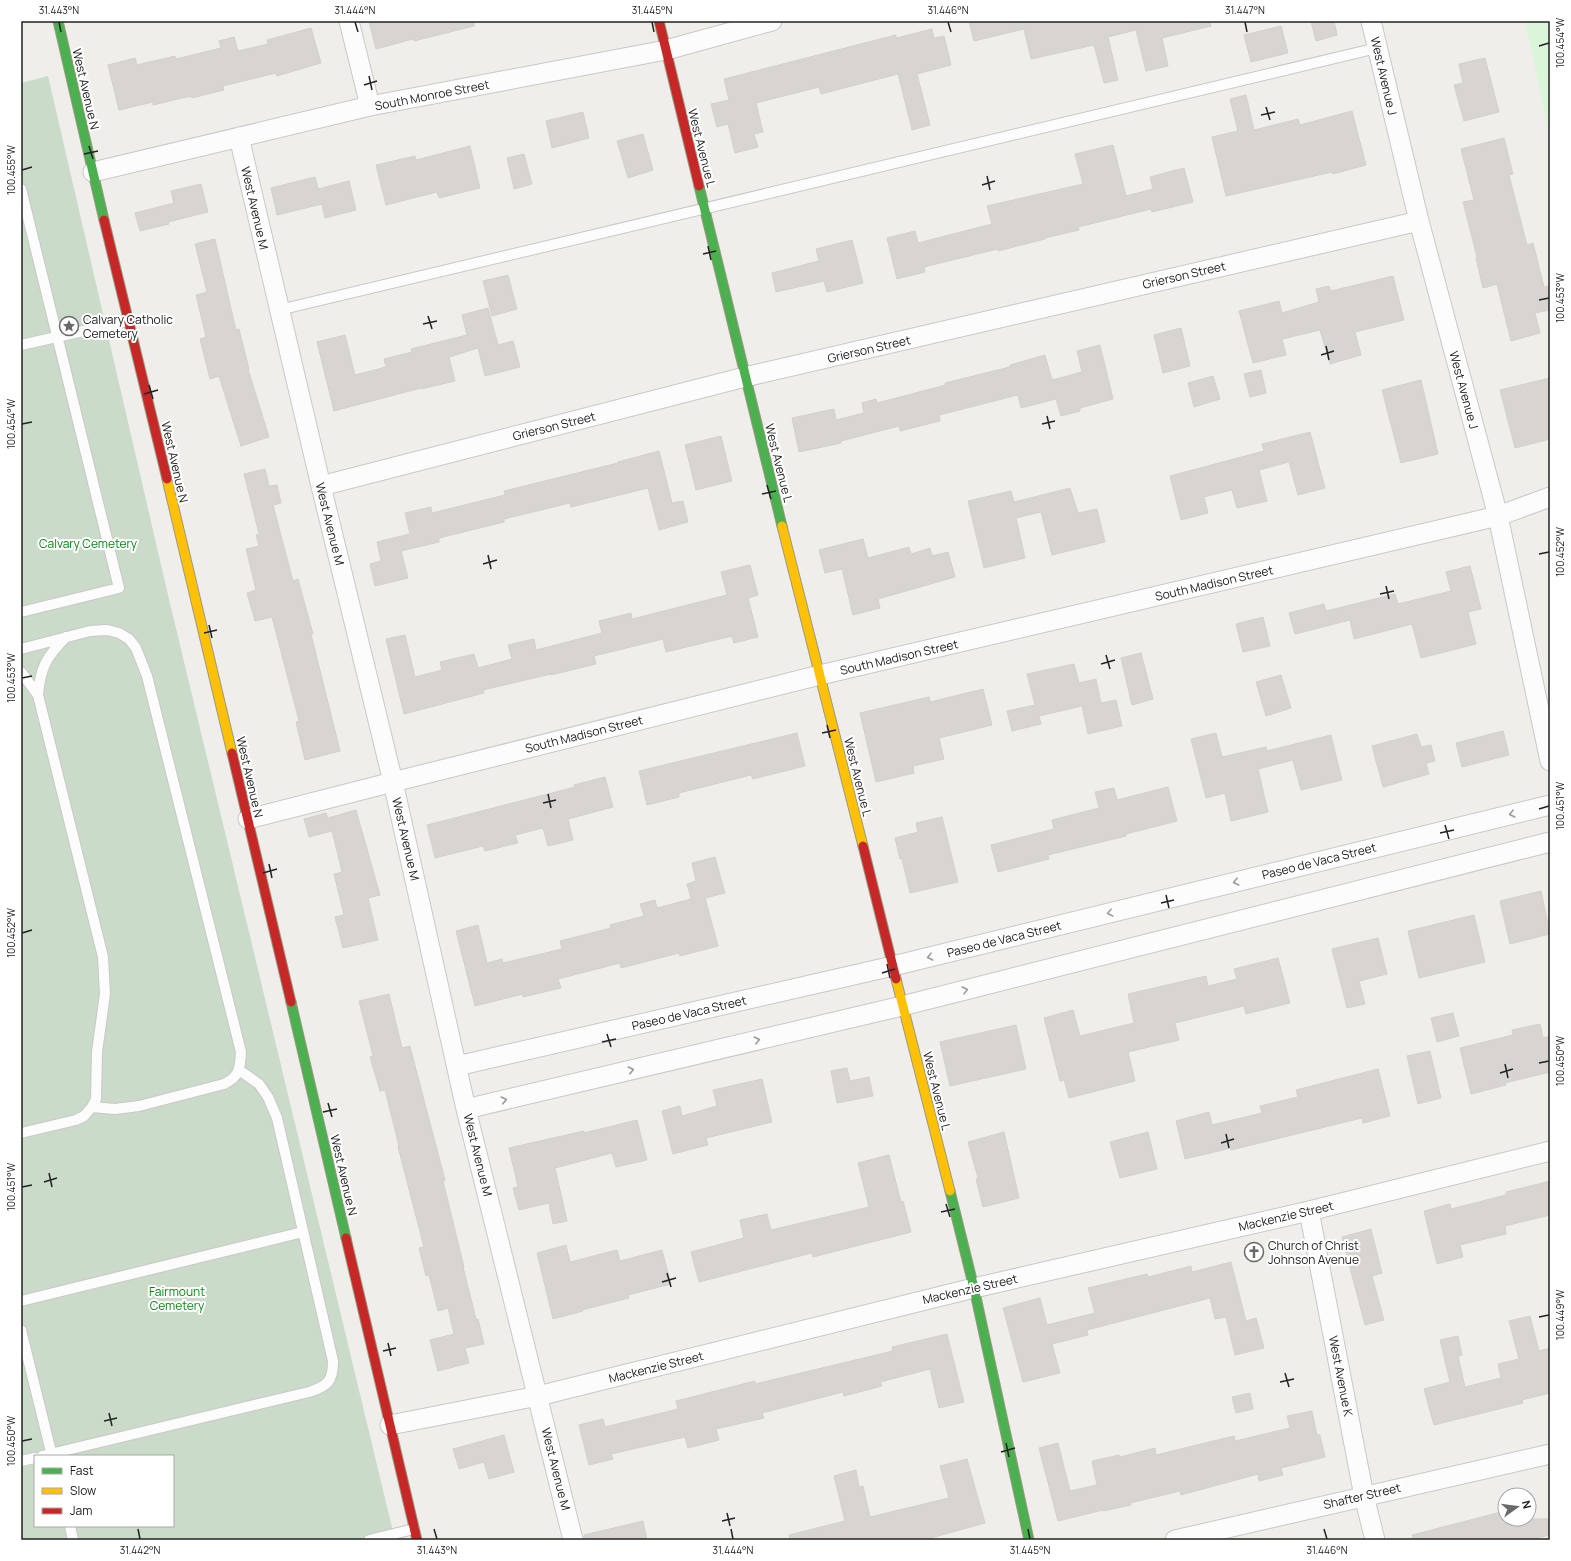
<svg xmlns="http://www.w3.org/2000/svg" width="1571" height="1561" font-family="Manrope,sans-serif">
  <rect width="100%" height="100%" fill="#f0eeeb"/>
  <path fill="#cadbca" fill-rule="evenodd" d="M48,76L168,595L395,1540H21V83ZM35,1456H173V1526H35Z"/>
  <path fill="#daf5da" d="M1525,21H1550V138Z"/>
  <path fill="#d7d4d2" stroke="#d3d0cc" d="M369,21H474V26L414,41L413,39L376,49Z
    M969,21H1210L1211,26L1162,38L1168,66L1146,71L1136,30L1108,37L1118,80L1104,83L1094,45L1031,59L1024,29L974,41Z
    M1311,21H1334L1337,35L1316,41Z
    M1281,26L1288,53L1251,62L1244,35Z
    M311,28L321,63L277,76L276,73L223,86L224,90L192,98L191,96L153,105V102L119,110L108,65L135,58L137,65L175,56L176,59L221,48L219,41L234,37L238,51L268,44L267,40Z
    M932,29L934,38L944,36L951,65L917,74L930,125L912,130L898,74L821,94L819,87L756,103L763,132L754,134L758,147L735,153L728,124L717,127L711,104L729,100L724,79L896,35V38Z
    M1485,58L1499,112L1464,121L1454,85L1463,83L1459,64Z
    M1246,95L1254,130L1298,119L1300,125L1352,111L1366,165L1333,174L1332,172L1226,196L1212,137L1238,131L1230,99Z
    M583,112L589,138L552,148L546,121Z
    M643,134L653,170L628,178L617,141Z
    M1504,138L1513,174L1509,175L1527,245L1533,243L1544,287L1550,286V310L1535,313L1540,333L1511,341L1497,284L1483,288L1476,258L1477,257L1463,202L1474,200L1461,149Z
    M1113,145L1126,196L1153,189L1150,177L1184,168L1193,202L1152,212L1151,209L1078,227L1079,230L1045,238V239L998,251V249L924,267L925,272L897,279L887,238L915,231L918,243L992,224L987,206L1083,184L1075,154Z
    M470,146L480,188L439,198L437,192L386,205L376,165L415,156L416,160Z
    M524,154L532,184L514,189L507,158Z
    M315,177L318,189L349,181L356,210L325,218L322,204L277,215L271,188Z
    M201,184L208,212L168,222L169,224L140,231L135,213L174,203L171,191Z
    M215,239L236,330L239,329L249,369H248L269,437L241,446L219,376L210,379L200,339L206,337L196,295L207,292L195,244Z
    M852,240L863,283L827,292L824,281L776,292L772,273L819,261L816,249Z
    M508,275L517,309L492,316L483,281Z
    M1393,276L1404,320L1355,332L1361,355L1330,364L1320,330L1282,339L1286,355L1253,363L1239,311L1279,301L1282,313L1319,302L1316,289L1329,286L1331,291Z
    M488,308L498,345L513,341L520,367L485,376L478,348L449,357L455,381L421,389V388L334,411L317,342L345,335L355,375L386,367L384,359L412,352L411,349L467,335L462,315Z
    M1181,328L1190,366L1163,373L1154,335Z
    M1100,345L1113,399L1080,408V411L1061,416L1056,399L1021,408L1018,395L939,415L940,421L900,431L899,426L841,441V443L799,452L792,418L834,409L836,420L864,413L862,403L876,399L877,403L946,385L945,383L1010,367V365L1045,355L1052,380L1082,372L1077,351Z
    M1261,370L1266,393L1250,397L1244,374Z
    M1213,376L1220,399L1194,407L1188,383Z
    M1550,378V439L1515,448L1500,390Z
    M1421,380L1438,454L1401,463L1382,390Z
    M1310,432L1325,488L1298,495L1289,462L1259,470L1267,501L1237,508L1232,490L1204,497L1208,513L1181,520L1170,476L1264,451L1262,444Z
    M721,436L732,481L696,490L685,445Z
    M659,451L672,503L683,501L688,522L659,530L648,488L571,507L570,503L504,519V522L439,538V542L401,551L408,578L375,586L370,564L381,561L377,542L410,534L405,513L431,507L432,513L505,495L504,491L618,463V462Z
    M265,469L269,486L277,485L281,503L273,505L293,581L298,579L313,634H311L340,751L305,760L296,722L299,721L272,617L255,621L247,593L256,590L246,549L259,546L256,535L259,534L244,474Z
    M1070,488L1078,513L1097,509L1105,542L1052,555L1041,512L1016,518L1025,558L984,568L968,501L1011,491L1014,502Z
    M863,539L868,558L909,547L911,554L930,548L932,556L948,552L955,577L878,599L880,608L853,615L842,569L825,573L819,550Z
    M750,565L758,595L748,598L758,637L734,643L732,636L666,652L663,639L594,656L596,664L551,675V674L483,690L484,693L404,714L386,639L405,635L415,677L442,670L440,662L474,654L478,668L512,659L508,645L534,639L536,650L602,633L599,621L631,613L632,619L727,595L721,572Z
    M1470,566L1481,609L1468,612L1476,644L1421,658L1412,624L1354,639L1350,620L1295,634L1289,613L1324,604L1326,611L1395,594L1398,604L1451,591L1446,572Z
    M1263,617L1270,646L1243,652L1236,624Z
    M1141,653L1153,699L1132,705L1121,658Z
    M1074,664L1079,683L1096,679L1101,703L1116,700L1122,726L1088,734L1082,706L1039,716L1041,724L1012,731L1007,711L1035,705L1027,674Z
    M1281,675L1291,708L1266,716L1256,682Z
    M983,689L992,725L939,738L944,759L913,766L914,773L876,782L860,713L929,697L930,702Z
    M1503,731L1509,755L1462,767L1456,743Z
    M797,733L805,766L753,779L751,775L679,793V797L647,805L639,771Z
    M1216,733L1222,757L1266,747L1267,751L1331,735L1342,780L1301,790L1293,760L1258,769L1268,812L1231,821L1225,793L1206,798L1191,739Z
    M1417,734L1421,747L1431,745L1435,761L1426,763L1429,774L1383,787L1372,746Z
    M605,777L613,807L568,819L573,840L548,846L543,828L515,835L518,843L485,851L483,846L435,858L427,825L575,787L574,785Z
    M1168,787L1177,821L1126,834V836L1048,855L1049,859L998,872L991,845L1054,829L1052,820L1099,808L1095,792L1114,788L1117,800Z
    M356,810L380,895L368,898L378,940L343,948L335,917L344,915L334,874L342,872L332,831L309,837L304,819L326,813L328,818Z
    M942,817L958,882L910,893L902,859H900L895,838L918,832L916,823Z
    M715,857L725,893L705,898L718,946L680,956L679,953L621,968L620,963L558,979L561,988L523,997V994L475,1006L456,931L478,925L487,963L502,959L503,963L562,949L560,941L611,928L610,925L644,916L640,904L655,900L657,908L691,899L687,884L696,881L692,863Z
    M1541,891L1550,934L1510,944L1500,901Z
    M1474,915L1485,962L1419,978L1408,931Z
    M1378,938L1387,974L1359,981L1365,1004L1347,1008L1332,949Z
    M1278,958L1290,1003L1246,1014L1244,1006L1175,1023L1179,1040L1128,1052L1135,1081L1069,1098L1064,1080L1060,1081L1044,1018L1073,1010L1080,1036L1134,1023L1128,994L1206,976L1208,986L1237,979L1234,969Z
    M389,994L402,1048L410,1046L419,1081L445,1180L443,1181L464,1267H463L476,1319H478L484,1344L465,1348L469,1363L438,1371L430,1340L454,1334L448,1308L438,1311L429,1275L426,1276L419,1248L424,1247L398,1147L399,1146L385,1090L380,1091L370,1057L373,1056L359,1001Z
    M1453,1013L1459,1036L1437,1042L1431,1018Z
    M1540,1024L1543,1038L1550,1036V1072L1505,1083L1506,1085L1471,1094L1460,1048L1513,1035L1512,1030Z
    M1016,1025L1026,1069L950,1086L940,1042Z
    M1430,1051L1441,1098L1418,1104L1407,1056Z
    M847,1068L850,1081L869,1077L873,1096L837,1103L831,1071Z
    M1378,1069L1390,1116L1363,1123L1362,1118L1231,1150V1148L1185,1159L1176,1121L1209,1112L1212,1125L1262,1113L1260,1106L1298,1097L1296,1090Z
    M762,1079L772,1122L706,1138L708,1145L673,1154L662,1111L680,1106L682,1116L717,1106L713,1090Z
    M637,1120L647,1160L616,1167L612,1153L555,1168L567,1221L553,1224L549,1203L519,1210L513,1188L518,1187L509,1148L584,1131V1133Z
    M1004,1132L1019,1198L983,1207L976,1179L978,1178L968,1142Z
    M1148,1132L1157,1169L1120,1178L1110,1142Z
    M889,1155L901,1202L903,1201L911,1232L813,1257L812,1253L699,1282L691,1252L744,1238L740,1220L767,1214L771,1230L869,1207L858,1163Z
    M1550,1181V1215L1505,1226L1506,1234L1460,1245L1463,1257L1437,1264L1424,1211L1450,1204L1451,1209L1506,1195V1192Z
    M1371,1229L1382,1273L1372,1276L1384,1320L1365,1325L1342,1237Z
    M566,1245L570,1262L617,1250L620,1261L662,1250L671,1284L628,1295L629,1298L582,1310L583,1311L553,1319L537,1253Z
    M1231,1262L1246,1321L1256,1318L1264,1348L1235,1355L1226,1317L1215,1319L1210,1298L1087,1330L1088,1335L1052,1344L1060,1373L1023,1382L1003,1308L1040,1298L1047,1325L1095,1313L1088,1288L1147,1274L1148,1277L1191,1266L1192,1272Z
    M1530,1316L1539,1351L1550,1348V1393L1522,1400L1523,1403L1434,1425L1424,1389L1450,1382L1440,1340L1458,1336L1462,1355L1458,1356L1465,1387L1501,1378L1498,1364L1519,1359L1509,1321Z
    M947,1334L964,1402L939,1408L930,1369L880,1382L882,1386L844,1396L843,1392L762,1413L764,1418L716,1429L719,1440L688,1448L685,1437L611,1454L613,1459L589,1465L579,1425L603,1419L605,1427L678,1409L676,1401L755,1381V1384L893,1351L892,1347Z
    M1250,1393L1253,1409L1236,1413L1232,1397Z
    M1312,1411L1317,1435H1320L1325,1457L1281,1468L1283,1475L1259,1481L1258,1474L1181,1495L1180,1491L1130,1503L1131,1505L1103,1511V1510L1058,1521L1039,1448L1058,1443L1070,1491L1097,1485L1092,1461L1119,1455L1120,1457L1155,1448L1156,1455L1234,1436L1235,1441L1290,1428L1287,1416Z
    M504,1435L514,1472L489,1479L484,1462L459,1469L453,1449Z
    M967,1459L985,1523L924,1540H790L789,1535L845,1521L834,1476L856,1470L859,1487L863,1486L870,1517L949,1498L940,1466Z
    M1505,1511V1519H1550V1535L1528,1540H1413L1412,1535Z
    M643,1521L647,1540H584V1535Z"/>
  <g fill="none" stroke-linecap="round" stroke-linejoin="round">
    <defs>
      <path id="lane" d="M21,189L119,588L21,612
        M279,310L1377,48
        M21,345L128,321
        M21,649L90,631L107,630L119,633L129,639L136,648L147,676L241,1052C240,1069 239,1077 224,1084L139,1106L115,1109L92,1107
        M21,672L38,695
        M21,1133L76,1120L84,1116L92,1107L96,1099L97,1052L105,994L103,957L38,695C40,668 47,656 66,637
        M21,1301L303,1232
        M21,1330L52,1456
        M42,1456L309,1392C328,1386 333,1381 333,1361L277,1118L268,1097L259,1084L239,1070
        M21,1461L35,1458
        M70,1526L73,1540
        M369,1540L414,1529"/>
      <path id="street" d="M349,21L370,106
        M1371,21L1419,221L1498,516L1550,761
        M239,137L321,486L393,782L466,1109L573,1540
        M93,172L370,106L666,50L772,21
        M321,486L745,377L1419,221
        M248,819L393,782L820,675L1498,516L1550,497
        M457,1066L893,966L1550,805
        M466,1109L902,1006L1550,842
        M1309,1211L1364,1496L1375,1540
        M390,1425L538,1396L974,1288L1309,1211L1550,1151
        M1175,1540L1550,1454"/>
      <path id="fast" d="M58,21L104,220
        M699,186L782,526
        M291,1002L346,1238
        M950,1191L974,1288L1029,1540"/>
      <path id="slow" d="M167,479L232,753
        M782,526L863,846
        M896,979L950,1191"/>
      <path id="jam" d="M659,21L699,186
        M104,220L167,479
        M232,753L291,1002
        M863,846L896,979
        M346,1238L417,1540"/>
    </defs>
    <use href="#lane" stroke="#c9c8c7" stroke-width="12"/>
    <use href="#street" stroke="#c9c8c7" stroke-width="21"/>
    <use href="#fast" stroke="#999a82" stroke-width="11"/>
    <use href="#slow" stroke="#999a82" stroke-width="11"/>
    <use href="#jam" stroke="#999a82" stroke-width="11"/>
    <use href="#lane" stroke="#fdfcfc" stroke-width="10"/>
    <use href="#street" stroke="#fdfcfc" stroke-width="19"/>
    <use href="#fast" stroke="#4caf50" stroke-width="9"/>
    <use href="#slow" stroke="#ffc107" stroke-width="9"/>
    <use href="#jam" stroke="#c62828" stroke-width="9"/>
  </g>
  <defs><path id="oneway-chevron" d="M-2-3.5L2.5 0L-2 3.5" fill="none" stroke-width="1.6" stroke-linecap="round" stroke-linejoin="round"/></defs>
  <g stroke="#9a9a9a">
    <use href="#oneway-chevron" transform="translate(1512 814) rotate(166)"/>
    <use href="#oneway-chevron" transform="translate(1236 882) rotate(166)"/>
    <use href="#oneway-chevron" transform="translate(1110 913) rotate(166)"/>
    <use href="#oneway-chevron" transform="translate(930 957) rotate(166)"/>
    <use href="#oneway-chevron" transform="translate(965 990) rotate(-14)"/>
    <use href="#oneway-chevron" transform="translate(757 1040) rotate(-13)"/>
    <use href="#oneway-chevron" transform="translate(631 1070) rotate(-13)"/>
    <use href="#oneway-chevron" transform="translate(504 1100) rotate(-13)"/>
  </g>
  <path fill="none" stroke="#222" stroke-width="1.5" d="M59,22L61,32M355,22L358,32M652,22L654,32M948,22L951,32M1245,22L1247,32M1539,46L1549,43M369,76L372,90M364,85L377,81M1266,107L1270,120M1261,115L1275,112M89,146L93,159M84,154L98,151M22,170L32,167M987,176L990,190M982,185L995,181M708,246L711,260M703,254L716,251M1539,300L1549,298M428,316L432,329M423,324L437,321M1326,346L1329,360M1321,355L1334,351M149,385L153,399M144,394L158,390M1047,416L1050,429M22,424L32,422M1042,424L1055,421M767,485L771,499M762,494L776,491M1539,554L1549,552M488,555L491,569M483,564L497,560M1386,586L1389,599M1380,594L1394,591M209,625L212,638M204,633L217,630M1106,655L1110,669M1101,664L1115,660M22,678L32,676M827,725L830,738M822,733L836,730M548,794L551,808M543,803L556,800M1539,809L1549,806M1445,825L1449,839M1440,833L1454,830M269,864L272,878M263,873L277,869M1166,895L1169,908M1161,903L1174,900M22,933L32,930M887,964L890,978M882,973L895,969M607,1034L611,1047M602,1042L616,1039M1539,1063L1549,1061M1505,1064L1508,1078M1500,1073L1513,1069M328,1103L332,1117M323,1112L337,1109M1226,1134L1229,1148M1221,1143L1234,1139M49,1173L52,1187M44,1182L57,1178M22,1187L32,1185M946,1204L950,1217M941,1212L955,1209M667,1273L671,1287M662,1282L676,1278M1539,1317L1549,1315M388,1343L391,1356M383,1351L396,1348M1285,1373L1289,1387M1280,1382L1294,1379M109,1413L112,1426M104,1421L117,1418M22,1441L32,1439M1006,1443L1009,1457M1001,1452L1015,1448M727,1513L730,1526M722,1521L735,1518M138,1529L140,1539M434,1529L437,1539M731,1529L733,1539M1028,1529L1030,1539M1324,1529L1327,1539"/>
  <defs>
    <symbol id="sight-ring" viewBox="-11 -11 22 22"><circle r="9.5" fill="#fff" stroke="#6a6968" stroke-width="1.5"/><path d="M0-6L1.8-2.2L6-1.7L2.9 1.2L3.7 5.4L0 3.3L-3.7 5.4L-2.9 1.2L-6-1.7L-1.8-2.2Z" fill="#6a6968"/></symbol>
    <symbol id="church-ring" viewBox="-11 -11 22 22"><circle r="9.5" fill="#fff" stroke="#6a6968" stroke-width="1.5"/><path d="M-1.2-6h2.4v3.5h3.3v2.4h-3.3V6h-2.4V-.1h-3.3v-2.4h3.3Z" fill="#6a6968"/></symbol>
  </defs>
  <g fill-rule="evenodd">
    <use href="#sight-ring" x="58" y="315" width="22" height="22"/>
    <use href="#church-ring" x="1243" y="1241" width="22" height="22"/>
  </g>
  <g text-anchor="middle" dominant-baseline="central" stroke-width="4" stroke-linejoin="round" paint-order="stroke">
    <g font-size="12" fill="#222" stroke="#fff">
      <text transform="translate(1384 76) rotate(77)">West Avenue J</text>
      <text transform="translate(86 89) rotate(77)">West Avenue N</text>
      <text transform="translate(432 95) rotate(-11)">South Monroe Street</text>
      <text transform="translate(702 148) rotate(76)">West Avenue L</text>
      <text transform="translate(255 208) rotate(77)">West Avenue M</text>
      <text transform="translate(1184 275) rotate(-13)">Grierson Street</text>
      <text transform="translate(869 349) rotate(-13)">Grierson Street</text>
      <text transform="translate(1464 390) rotate(75)">West Avenue J</text>
      <text transform="translate(554 426) rotate(-14)">Grierson Street</text>
      <text transform="translate(175 462) rotate(77)">West Avenue N</text>
      <text transform="translate(779 463) rotate(76)">West Avenue L</text>
      <text transform="translate(330 524) rotate(76)">West Avenue M</text>
      <text transform="translate(1214 583) rotate(-13)">South Madison Street</text>
      <text transform="translate(899 657) rotate(-13)">South Madison Street</text>
      <text transform="translate(584 734) rotate(-14)">South Madison Street</text>
      <text transform="translate(250 777) rotate(77)">West Avenue N</text>
      <text transform="translate(858 777) rotate(76)">West Avenue L</text>
      <text transform="translate(406 839) rotate(77)">West Avenue M</text>
      <text transform="translate(1319 861) rotate(-14)">Paseo de Vaca Street</text>
      <text transform="translate(1004 939) rotate(-14)">Paseo de Vaca Street</text>
      <text transform="translate(689 1013) rotate(-13)">Paseo de Vaca Street</text>
      <text transform="translate(937 1091) rotate(76)">West Avenue L</text>
      <text transform="translate(478 1155) rotate(76)">West Avenue M</text>
      <text transform="translate(344 1175) rotate(77)">West Avenue N</text>
      <text transform="translate(1286 1216) rotate(-13)">Mackenzie Street</text>
      <text transform="translate(970 1289) rotate(-13)">Mackenzie Street</text>
      <text transform="translate(656 1367) rotate(-14)">Mackenzie Street</text>
      <text transform="translate(1341 1376) rotate(79)">West Avenue K</text>
      <text transform="translate(556 1469) rotate(76)">West Avenue M</text>
      <text transform="translate(1362 1496) rotate(-13)">Shafter Street</text>
    </g>
    <g font-size="12" fill="#222" stroke="#fff" text-anchor="start">
      <text x="83" y="319">Calvary Catholic<tspan x="83" dy="14">Cemetery</tspan></text>
      <text x="1268" y="1245">Church of Christ<tspan x="1268" dy="14">Johnson Avenue</tspan></text>
    </g>
    <g font-size="12" fill="#0c8416" stroke="#fff">
      <text x="88" y="543">Calvary Cemetery</text>
      <text x="177" y="1291">Fairmount<tspan x="177" dy="14">Cemetery</tspan></text>
    </g>
  </g>
  <rect width="1571" height="1561" fill="none" stroke="#ffffff" stroke-width="44"/>
  <rect x="34" y="1455" width="140" height="72" fill="#ffffff" stroke="#a7a7a7"/>
  <rect x="42" y="1468" width="20" height="6" fill="#4caf50" stroke="#a7a7a7"/>
  <text x="70" y="1475" font-size="12" fill="#222222">Fast</text>
  <rect x="42" y="1488" width="20" height="6" fill="#ffc107" stroke="#a7a7a7"/>
  <text x="70" y="1495" font-size="12" fill="#222222">Slow</text>
  <rect x="42" y="1508" width="20" height="6" fill="#c62828" stroke="#a7a7a7"/>
  <text x="70" y="1515" font-size="12" fill="#222222">Jam</text>
  <g transform="translate(1517 1507) rotate(76)"><circle r="19" fill="#ffffff" stroke="#a7a7a7"/>
  <path d="M0-3L7 15L0 10L-7 15Z" fill="#6a6968"/>
  <text y="-6" font-size="11" font-weight="bold" text-anchor="middle" fill="#222222">N</text>
  </g>
  <rect x="22" y="22" width="1527" height="1517" fill="none" stroke="#222" stroke-width="1.5"/>
  <g font-size="10" text-anchor="middle" fill="#222">
    <text x="59" y="14">31.443°N</text>
    <text x="355" y="14">31.444°N</text>
    <text x="652" y="14">31.445°N</text>
    <text x="948" y="14">31.446°N</text>
    <text x="1245" y="14">31.447°N</text>
    <text transform="translate(1560 43) rotate(-90)" y="4">100.454°W</text>
    <text transform="translate(11 170) rotate(-90)" y="4">100.455°W</text>
    <text transform="translate(1560 298) rotate(-90)" y="4">100.453°W</text>
    <text transform="translate(11 424) rotate(-90)" y="4">100.454°W</text>
    <text transform="translate(1560 552) rotate(-90)" y="4">100.452°W</text>
    <text transform="translate(11 678) rotate(-90)" y="4">100.453°W</text>
    <text transform="translate(1560 806) rotate(-90)" y="4">100.451°W</text>
    <text transform="translate(11 933) rotate(-90)" y="4">100.452°W</text>
    <text transform="translate(1560 1061) rotate(-90)" y="4">100.450°W</text>
    <text transform="translate(11 1187) rotate(-90)" y="4">100.451°W</text>
    <text transform="translate(1560 1315) rotate(-90)" y="4">100.449°W</text>
    <text transform="translate(11 1441) rotate(-90)" y="4">100.450°W</text>
    <text x="140" y="1554">31.442°N</text>
    <text x="437" y="1554">31.443°N</text>
    <text x="733" y="1554">31.444°N</text>
    <text x="1030" y="1554">31.445°N</text>
    <text x="1327" y="1554">31.446°N</text>
  </g>
</svg>
